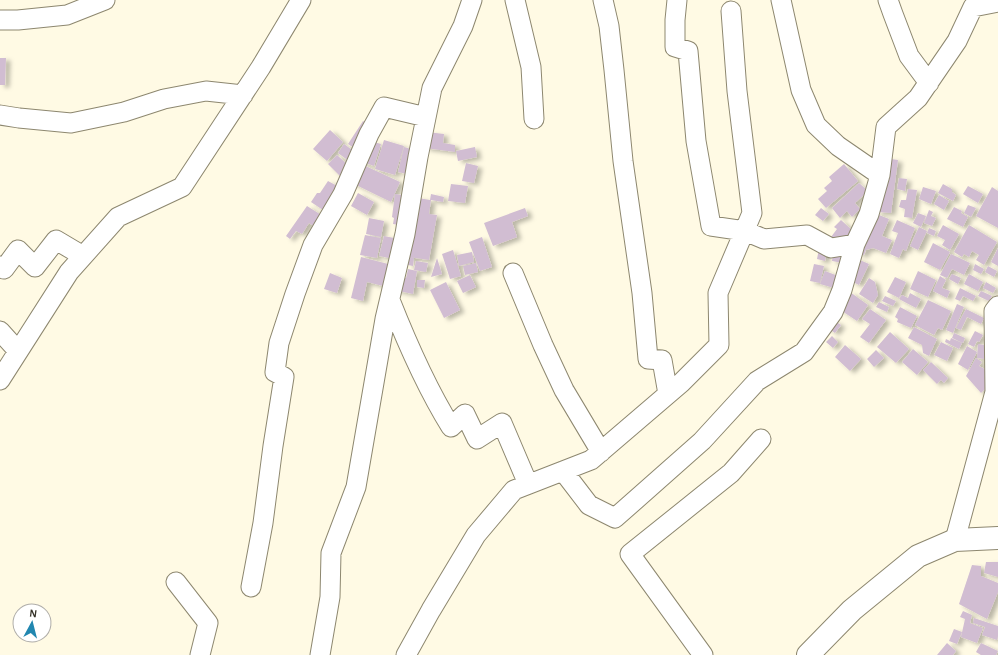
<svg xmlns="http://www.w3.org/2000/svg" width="998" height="655" font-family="'Alegreya Sans',sans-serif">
  <defs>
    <filter id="shadow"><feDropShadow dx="4.5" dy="2.5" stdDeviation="2" flood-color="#0004"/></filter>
  </defs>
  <rect width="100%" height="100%" fill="#fffae4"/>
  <path fill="#d1bdd2" filter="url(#shadow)" d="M0,58H6L5,85H0Z
    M363,121L372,127L357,150L348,144Z
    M330,130L343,142L327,161L313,149Z
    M427,132L444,134L443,143L455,145V152L425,148Z
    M384,140L404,146L395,175L375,169Z
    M374,142L381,144L374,166L360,161Z
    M344,144L359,155L353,164L338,153Z
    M404,147L418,151L411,175L398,172Z
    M475,147L477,157L458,161L456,151Z
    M337,155L352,169L342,178L328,164Z
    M884,158L898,160L891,213L877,212Z
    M359,163L400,182L391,202L350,182Z
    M466,163L478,166L474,183L462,181Z
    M844,164L858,181L826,208L818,199L827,191L824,188L832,181L829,177Z
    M899,178L907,179L905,191L897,189Z
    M328,181L337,186L330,196L334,200L326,212L311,202L317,193H320Z
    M859,183L868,191L855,203L860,209L852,217L847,211L840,218L832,208Z
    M451,184L468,186L465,203L448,201Z
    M943,184L952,189V192L956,195L953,201L938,193Z
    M968,186L983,194L978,203L963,194Z
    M923,187L936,191L931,204L919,199Z
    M992,187L998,191V228L976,216Z
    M908,189L917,190L912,218L904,217L905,209L899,207L901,200H906Z
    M358,193L374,202L367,215L351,206Z
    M395,194L409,196L405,226L393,224L394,218L392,217Z
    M431,194L444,197L443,202L431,200L429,214L437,215L429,260L402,256L412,197L430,200Z
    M939,195L949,201L944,210L934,204Z
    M968,205L976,208L971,217L964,213Z
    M307,206L326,218L318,229L309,223L302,234L296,231L290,239L286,236Z
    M954,207L962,211L961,213L968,217L963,227L947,219Z
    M525,208L528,216L512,222L517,237L493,246L484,223Z
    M821,208L829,214L823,221L815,215Z
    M929,210L933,212L931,216L936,218L932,226L924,223Z
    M874,213L889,219L882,236L892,240L886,253L873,248L866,250L864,255L857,253Z
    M918,213L926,216L921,227L913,223Z
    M369,218L384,221L381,237L366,234Z
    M841,220L854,232L848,239L836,241L831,237L837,229L834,227Z
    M897,220L915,228L906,251L903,249L899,258L890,254L898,233L892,231Z
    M943,225L959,234L950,250L942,245L945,240L937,236Z
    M969,225L997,242L984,265L976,260L979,255L972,251L969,257L964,254L962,257L954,252Z
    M919,227L927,231L918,250L910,246Z
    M929,228L936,231L934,236L927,233Z
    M365,235L381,238L377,258L360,255Z
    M384,236L399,239L394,259L379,256Z
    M482,237L492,267L480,271L469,242Z
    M933,243L950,252L940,270L924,262Z
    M998,248V266L991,262Z
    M819,249L827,250L825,261L817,259Z
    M453,250L461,276L450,279L442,254Z
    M472,252L474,262L459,266L457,255Z
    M833,253L844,255L843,263L832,261Z
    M951,254L970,263L964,275L952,269L947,278L940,275Z
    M361,257L392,265L387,287L367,282L363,301L351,298Z
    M409,257L414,258L413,266L408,265Z
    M437,258L442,274L431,277Z
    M855,258L869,264L859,285L851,281Z
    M416,261L428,263L426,272L414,270Z
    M476,263L478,272L465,275L463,266Z
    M814,264L824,266L820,283L810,281Z
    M975,264L984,269L981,274L973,270Z
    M988,266L997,271L994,277L985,272Z
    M408,269L417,271L413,294L394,290L397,276L406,278Z
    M825,271L838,276L834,288L820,284Z
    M918,271L936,280L928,297L910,289Z
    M330,273L342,278L337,293L324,289Z
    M952,274L961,278L958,284L949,279Z
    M969,274L983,282L978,291L964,284Z
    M470,275L476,287L463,293L457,281Z
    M940,276L946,280L942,288L950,291L947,298L933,291Z
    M895,277L906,282L899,298L887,292Z
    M869,278L875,282L878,295L873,303L859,294Z
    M417,280H425L424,288L417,287Z
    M446,282L460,310L444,318L430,290Z
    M986,282L996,288L993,293L983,288Z
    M960,288L976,296L973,301L963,296L960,301L955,299Z
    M981,291L992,296L989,301L978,296Z
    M850,292L868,305L857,321L839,309Z
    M910,293L921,299L916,308L899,299L902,295L908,298Z
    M885,296L896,301L893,306L882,301Z
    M928,300L951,311L942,330L938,328L934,335L915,325Z
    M879,302L889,307L887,312L876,307Z
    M957,304L964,307L953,333L946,330Z
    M900,307L917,316L911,328L897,322L898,319L895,317Z
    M870,309L886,320L869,343L860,337L870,324L862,319Z
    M966,309L984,318L981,324L967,317L961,330L956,328Z
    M835,321L841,325L835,333L825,326Z
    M914,327L937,339L929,356L923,353L922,345L908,338Z
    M975,331L983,335L979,342L977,341L974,347L968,344Z
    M890,332L909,349L896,363L877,347Z
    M954,333L965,338L963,343L952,338Z
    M832,336L838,342L833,348L826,342Z
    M951,338L962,343L959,349L945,342L946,339L950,341Z
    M941,342L953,348L947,361L934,355Z
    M978,344L985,345L984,359L977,358Z
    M845,345L861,359L850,371L835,357Z
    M967,346L977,352L968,370L958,364Z
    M913,349L928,362L917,375L902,362Z
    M876,350L884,358L874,367L867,359Z
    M976,358L982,362L979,366L985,369L987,387L981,393L966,376Z
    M931,362L948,378L944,383L941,380L937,384L923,370Z
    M986,562H998V577L984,573Z
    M972,565L981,566V576L998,583V592L987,619L959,604Z
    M963,611L972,615L970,623L983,628L977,643L961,637L965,619L960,617Z
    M974,618L998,626V636L997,640L982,635L985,627L973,623Z
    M954,629L962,632L957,644L949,641Z
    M947,643L956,651L953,655H937Z
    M981,643L998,651L996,655H981L976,652Z"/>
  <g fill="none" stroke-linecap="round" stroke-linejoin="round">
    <defs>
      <path id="minor" d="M515,0L531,67L534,119
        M603,0L609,26L614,70L623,161L642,293L648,359L662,360L668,394
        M677,0L675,20V47L688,51L696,141L711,226L745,231L764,239L807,235L831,248L855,244
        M781,0L801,90L816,125L838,146L880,175
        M888,0L893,14L909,56L929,83
        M0,20H18L67,15L105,0
        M0,115L19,118L71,123L124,112L164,99L206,91L243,95
        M0,266L4,269L18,250L35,267L56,240L83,256
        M513,273L543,345L564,390L601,452
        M390,300C407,343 426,387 451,427L465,414L477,439L502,423L528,484
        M0,331L18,351
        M0,380L69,272L118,217L182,187L261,67L301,0
        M563,471L589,505L615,518L702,441L757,381L804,352L833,312L842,290L855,244L869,214L880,175L886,127L918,98L957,41L973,7L998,2
        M955,540L995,392L994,311L998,306
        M176,582L208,623L200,655
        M251,587L263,523L273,446L284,377L275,372L279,343L295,294L313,245L343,194L369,134L384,107L426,117
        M320,655L330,597L331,553L356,487L385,319L405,234L418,157L432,88L463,26L472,0
        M406,655L431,610L476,535L514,490L591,460L681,383L719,345L718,293L752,213L737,91L731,11
        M703,655L630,554L731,473L761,439"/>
      <path id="tertiary" d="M808,655L852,610L918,556L955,540L998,538"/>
    </defs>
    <use href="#minor" stroke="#8d876f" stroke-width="21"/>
    <use href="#tertiary" stroke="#8d876f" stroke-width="24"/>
    <use href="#minor" stroke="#fff" stroke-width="19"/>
    <use href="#tertiary" stroke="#fff" stroke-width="22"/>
  </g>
  <g transform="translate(32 623) rotate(7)"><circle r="19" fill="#ffffff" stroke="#afada9"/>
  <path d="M0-3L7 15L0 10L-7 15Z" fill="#2187b0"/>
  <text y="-6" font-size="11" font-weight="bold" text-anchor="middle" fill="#363329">N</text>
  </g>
</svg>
